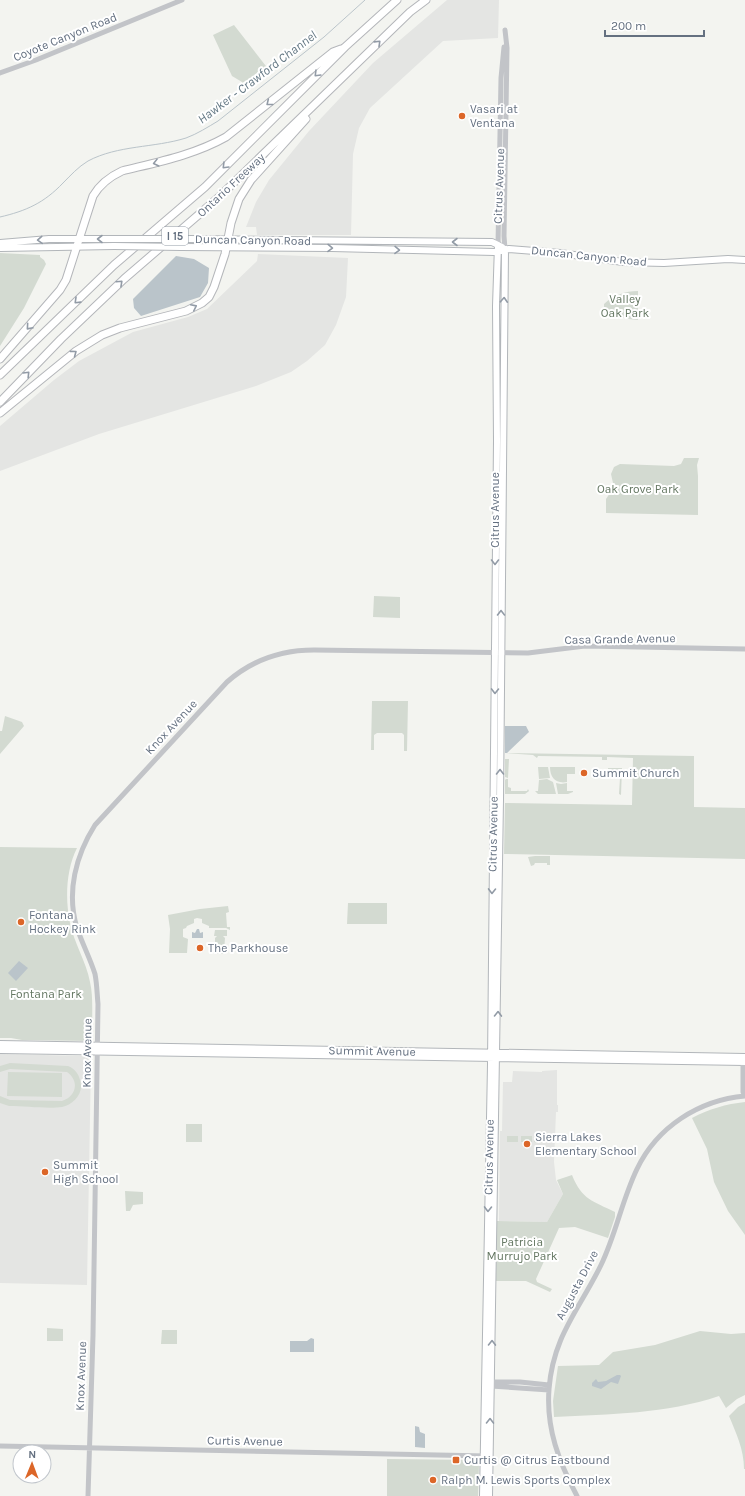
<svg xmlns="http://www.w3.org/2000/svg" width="745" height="1496" font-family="Karla,sans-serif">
  <rect width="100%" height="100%" fill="#f3f4f0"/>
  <path fill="#e4e5e3" d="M447,0H499L498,38L443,41L370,108L359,128L353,154L351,235H257L256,227H246L256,202L269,180L309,131L373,63Z
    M258,254L348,258L346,297L336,325L325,345L307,361L291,372L256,386L99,434L0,471V426L54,380L79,361L133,332L188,317L207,309L257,261Z
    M0,1054L86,1056L91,1062L87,1285L0,1283Z
    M557,1070V1105H558V1112H556L554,1162L556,1180L563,1194L547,1222L499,1221L500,1131H502L503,1082H512L513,1071L542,1072V1071Z"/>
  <path fill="#d3dad1" d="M234,25L269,70L243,90L242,82L232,76L213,35Z
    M0,253L40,255V257L44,260L46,264L24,308L0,346Z
    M638,291V320C625,319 613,317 604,307V304C614,295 625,291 638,291Z
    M684,458H699L697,465L698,476V515L606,513V499L612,490L613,483L611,474L614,467L620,464L674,466L681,464Z
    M374,596L400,597V618L373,617Z
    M372,701H408L407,751H404V735L402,733H377L374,735V750H371Z
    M5,716L22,722L24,726L0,754V731H2Z
    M505,753L694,756V807L745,808V859L504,854L505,803L632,805L633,758L607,757V760H602V757L538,756L537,758L533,755Z
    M505,759H509L508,778L505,777Z
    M538,767H548L550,778L539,779Z
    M550,767H575V774H567V782C556,784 550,778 550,767Z
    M608,768H622L621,795L619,794L620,778L618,777V773L615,774V772L608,771Z
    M506,779H508V787L511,788V791H527L528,789L529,791L525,794H505V780Z
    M547,779L553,782L556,794H538L535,791H538L539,780Z
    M556,783L561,784L567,783V791H573V792L568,794H558Z
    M0,847L77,848C66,870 65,899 70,923C74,943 86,961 90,982C94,999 91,1017 93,1034L92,1040L90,1041L22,1040L11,1038H0Z
    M535,856H550V865H547V863H535L534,865L531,866L528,857Z
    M348,903H387V924H347Z
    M228,906L229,912L226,913L227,927H230V930L226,928H209V926L202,923V919L197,918L194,919V923L187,926L186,928L183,929V937L188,939L187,953H169L170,929L168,915L200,909Z
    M215,930H227V936H223L225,938L224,952L223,954H217L215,952V938L217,936H214Z
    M10,1063L68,1066C76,1069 80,1076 81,1085C82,1095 72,1105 62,1107C48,1109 25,1106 9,1106L0,1103V1096L10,1100L62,1101C76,1097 80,1081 67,1072L10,1069L0,1072V1066Z
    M8,1072L62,1073V1097L7,1096Z
    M745,1102V1235L728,1211L714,1182L707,1149L692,1118C709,1109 726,1104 745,1102Z
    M186,1124H202V1142H186Z
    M507,1136H518V1142H507Z
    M521,1136H532V1142H521Z
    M534,1136L545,1137V1143L534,1142Z
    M572,1175C582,1200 593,1201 615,1212V1217L608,1238L575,1227L559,1228L536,1279L537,1282L552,1289L550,1292L526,1281H496L497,1221L547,1222L563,1194L557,1180Z
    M125,1191L143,1192V1204L133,1205L130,1211H126Z
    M47,1328L63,1329V1341H47Z
    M162,1330H177V1344H161Z
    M700,1331L731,1334L745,1333V1395L737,1399L726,1408L719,1396C666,1414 610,1414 554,1417L553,1401L558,1366L599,1365L613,1352L655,1345Z
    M745,1403V1469H744C744,1449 736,1433 729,1416L738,1407Z
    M387,1459L475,1460L479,1464L478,1496H387Z"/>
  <path fill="#bac4ca" d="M176,256L194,259L209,268L208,283L200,297L141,316L134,308L133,299Z
    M505,726H526L529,732L507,753H505Z
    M197,929H199L200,933L203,932V938H192V932L195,933Z
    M19,961L28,968L16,981L8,973Z
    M311,1338L314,1339V1352H290V1341H307Z
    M617,1375H620L621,1376L618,1384L611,1382L601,1389L592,1386V1383L596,1379L598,1382L606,1381Z
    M415,1426L419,1427L420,1432L425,1434V1448L415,1447Z"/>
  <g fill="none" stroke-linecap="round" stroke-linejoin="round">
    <path stroke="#bac4ca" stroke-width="1" d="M0,217C26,211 44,203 63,183C71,175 78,167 88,161C118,145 154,148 186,138C197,134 208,127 218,121L324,37L365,0"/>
    <defs>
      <path id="major" d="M189,239L492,242L502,247
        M0,243L49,239H122
        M181,247L332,248L494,252L509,249L560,253L623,262L664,263L728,259L745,260
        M0,248L114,246
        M0,1044L745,1057
        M0,1050L745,1062
        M483,1496L491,1064L497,441L496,306L498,245
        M489,1496C493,1264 497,1032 500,800C502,616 502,432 505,249"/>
      <path id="highway" d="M0,359L60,290L66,280L93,196C100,184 109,177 122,171C158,162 194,155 226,137L333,52L341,49
        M0,375L114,265L205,187L345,47L397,0
        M0,402L61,339L124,279L218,198L410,12L426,0
        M0,413L76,351L102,335L120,328L186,311L202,303L209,297L214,287L225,254L231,223L239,199L251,180L306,119"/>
    </defs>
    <use href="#major" stroke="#b2b6ba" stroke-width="8"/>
    <use href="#highway" stroke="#b4b6ba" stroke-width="9"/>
    <path stroke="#c2c4c8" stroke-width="5" d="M0,73L36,60L182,0
      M498,245L501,78L504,47
      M505,249L504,236L507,48L505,30
      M745,1063L743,1066V1092L745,1095
      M491,1382H520L549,1385
      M491,1386L549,1390
      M0,1446L487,1456
      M88,1496L93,1335L98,1004C97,994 97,984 95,974C90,958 82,943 77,928C66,892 76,855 95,825L227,682C252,660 281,650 314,650L528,653L585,646L745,649
      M577,1496C559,1462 546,1429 549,1389C553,1336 579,1310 601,1265C616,1234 622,1200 637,1169C657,1127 699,1100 745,1096"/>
    <use href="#major" stroke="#fff" stroke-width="6"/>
    <use href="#highway" stroke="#fff" stroke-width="7"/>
    <defs>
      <path id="major-bridge" d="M122,239H189
        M114,246L181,247"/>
    </defs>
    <use href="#major-bridge" stroke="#b2b6ba" stroke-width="8" stroke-linecap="butt"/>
    <use href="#major-bridge" stroke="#fff" stroke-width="6"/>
  </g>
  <defs><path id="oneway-chevron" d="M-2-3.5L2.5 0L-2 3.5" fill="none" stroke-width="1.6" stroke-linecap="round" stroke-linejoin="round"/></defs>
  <g stroke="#929ba6">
    <use href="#oneway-chevron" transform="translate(378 43) rotate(-44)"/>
    <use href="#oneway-chevron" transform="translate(317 74) rotate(135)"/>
    <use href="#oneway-chevron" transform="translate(269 103) rotate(141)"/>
    <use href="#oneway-chevron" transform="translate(156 163) rotate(166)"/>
    <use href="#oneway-chevron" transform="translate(225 166) rotate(135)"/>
    <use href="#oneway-chevron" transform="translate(100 239) rotate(-180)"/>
    <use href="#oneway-chevron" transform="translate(40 240) rotate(176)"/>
    <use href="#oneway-chevron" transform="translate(455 242) rotate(-180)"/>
    <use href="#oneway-chevron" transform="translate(330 248) rotate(1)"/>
    <use href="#oneway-chevron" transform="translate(397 250) rotate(1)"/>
    <use href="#oneway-chevron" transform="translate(120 283) rotate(-43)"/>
    <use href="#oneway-chevron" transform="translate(504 300) rotate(-87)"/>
    <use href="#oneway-chevron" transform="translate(77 301) rotate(136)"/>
    <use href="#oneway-chevron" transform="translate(194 307) rotate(-26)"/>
    <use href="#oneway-chevron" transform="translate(29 327) rotate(131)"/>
    <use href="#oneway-chevron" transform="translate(74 353) rotate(-37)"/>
    <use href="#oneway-chevron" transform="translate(27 374) rotate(-46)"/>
    <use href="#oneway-chevron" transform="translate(495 562) rotate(90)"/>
    <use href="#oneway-chevron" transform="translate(501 613) rotate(-90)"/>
    <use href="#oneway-chevron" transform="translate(495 691) rotate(91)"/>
    <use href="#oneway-chevron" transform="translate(500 772) rotate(-90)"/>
    <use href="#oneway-chevron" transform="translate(492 891) rotate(91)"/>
    <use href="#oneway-chevron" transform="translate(498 1014) rotate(-89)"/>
    <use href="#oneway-chevron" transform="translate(488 1209) rotate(91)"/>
    <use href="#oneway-chevron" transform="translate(492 1343) rotate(-89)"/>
    <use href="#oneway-chevron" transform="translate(490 1421) rotate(-89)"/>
  </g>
  <g fill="#dc6628" stroke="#fff" stroke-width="1.5">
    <circle cx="462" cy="116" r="4"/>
    <circle cx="584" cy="773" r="4"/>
    <circle cx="21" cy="922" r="4"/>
    <circle cx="200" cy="948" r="4"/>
    <circle cx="527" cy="1144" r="4"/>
    <circle cx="45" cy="1172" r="4"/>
    <rect x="452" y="1456" width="8" height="8" rx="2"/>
    <circle cx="433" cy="1480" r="4"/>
  </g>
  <g text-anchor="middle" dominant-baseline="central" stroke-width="4" stroke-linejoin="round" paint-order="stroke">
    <rect fill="#fff" stroke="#929ba6" stroke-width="1" x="162" y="227" width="26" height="18" rx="3"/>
    <g font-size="11" font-weight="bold" fill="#647080">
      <text x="175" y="236">I 15</text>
    </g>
    <g font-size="12" fill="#647080" stroke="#fff">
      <text transform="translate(65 37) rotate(-22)">Coyote Canyon Road</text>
      <text transform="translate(231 185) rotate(-43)">Ontario Freeway</text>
      <text transform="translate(499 186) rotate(-88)">Citrus Avenue</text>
      <text transform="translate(253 240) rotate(1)">Duncan Canyon Road</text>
      <text transform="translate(589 256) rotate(6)">Duncan Canyon Road</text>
      <text transform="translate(495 510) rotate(-90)">Citrus Avenue</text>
      <text transform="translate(620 639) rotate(-1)">Casa Grande Avenue</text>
      <text transform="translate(171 727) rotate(-47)">Knox Avenue</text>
      <text transform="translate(493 834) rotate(-89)">Citrus Avenue</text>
      <text transform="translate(372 1051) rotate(1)">Summit Avenue</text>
      <text transform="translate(87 1053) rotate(-89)">Knox Avenue</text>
      <text transform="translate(489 1157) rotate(-89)">Citrus Avenue</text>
      <text transform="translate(577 1285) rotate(-62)">Augusta Drive</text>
      <text transform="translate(81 1376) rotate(-88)">Knox Avenue</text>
      <text transform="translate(245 1441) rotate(1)">Curtis Avenue</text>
    </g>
    <g font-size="12" fill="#647080" stroke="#fff" text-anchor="start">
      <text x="470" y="109">Vasari at<tspan x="470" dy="14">Ventana</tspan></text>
      <text x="592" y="773">Summit Church</text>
      <text x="29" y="915">Fontana<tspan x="29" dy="14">Hockey Rink</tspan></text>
      <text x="208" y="948">The Parkhouse</text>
      <text x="535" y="1137">Sierra Lakes<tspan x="535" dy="14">Elementary School</tspan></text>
      <text x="53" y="1165">Summit<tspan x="53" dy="14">High School</tspan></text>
      <text x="464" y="1460">Curtis @ Citrus Eastbound</text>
      <text x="441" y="1480">Ralph M. Lewis Sports Complex</text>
    </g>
    <g font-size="12" fill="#647762" stroke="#fff">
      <text x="625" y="299">Valley<tspan x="625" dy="14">Oak Park</tspan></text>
      <text x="638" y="489">Oak Grove Park</text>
      <text x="46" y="994">Fontana Park</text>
      <text x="522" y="1242">Patricia<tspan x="522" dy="14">Murrujo Park</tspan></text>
    </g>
    <g font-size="13" font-style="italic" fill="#647884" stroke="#fff">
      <text transform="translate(257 77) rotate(-37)">Hawker - Crawford Channel</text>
    </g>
  </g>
  <g transform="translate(32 1464) rotate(1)"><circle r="19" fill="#ffffff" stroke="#c1c6cc"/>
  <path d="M0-3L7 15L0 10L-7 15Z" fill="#dc6628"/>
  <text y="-6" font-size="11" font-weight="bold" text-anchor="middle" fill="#647080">N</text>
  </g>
  <path d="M605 30v6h99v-6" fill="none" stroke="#647080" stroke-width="2"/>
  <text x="611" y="30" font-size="12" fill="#647080" stroke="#ffffff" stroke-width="3" paint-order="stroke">200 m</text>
</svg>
